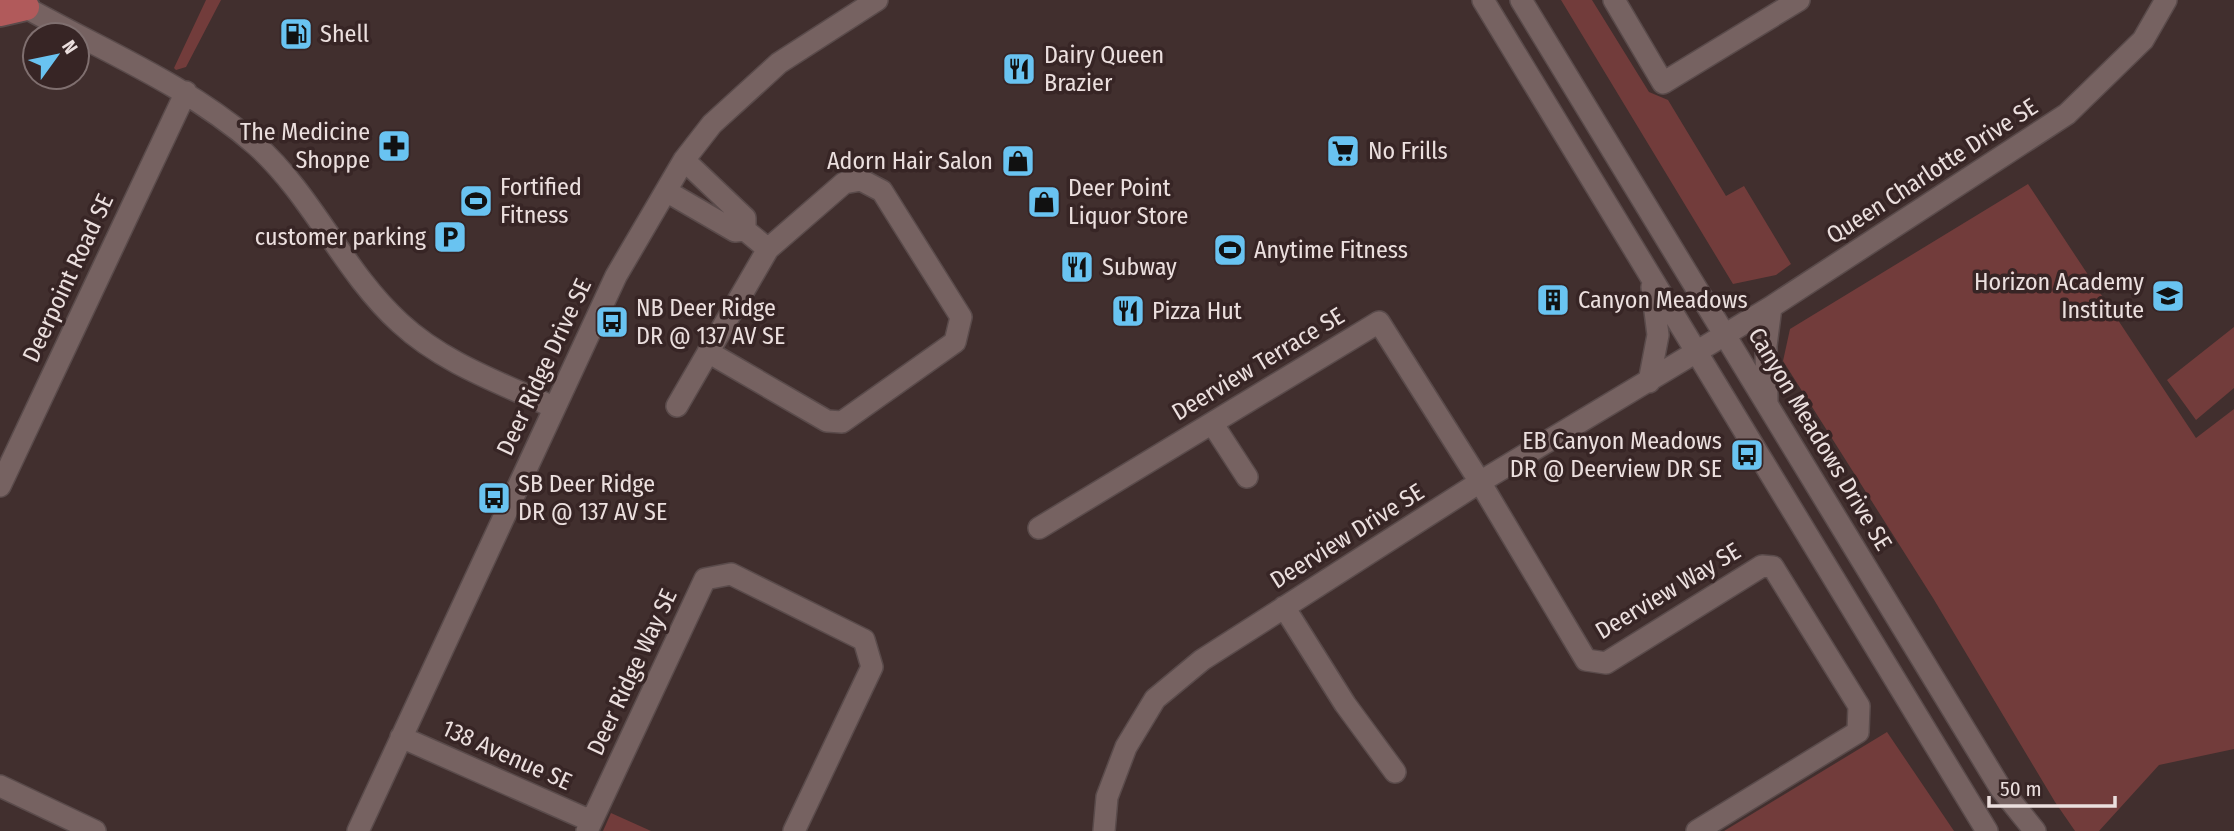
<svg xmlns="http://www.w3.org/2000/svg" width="2234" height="831" font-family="'Fira Sans Condensed',sans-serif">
  <rect width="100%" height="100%" fill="#412f2e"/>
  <path fill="#723c3b" d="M206,0H221L186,67L176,70L174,68Z
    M1561,0H1592L1649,92L1668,100L1726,196L1744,186L1791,264L1776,275L1733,284Z
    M2028,184L2196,438L2234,409V749L2159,765L2099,831H2075L2055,802L1933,598L1783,361L1790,329Z
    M2234,327V388L2196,420L2167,380Z
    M1887,732L1954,831H1724Z
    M611,813L651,831H603Z"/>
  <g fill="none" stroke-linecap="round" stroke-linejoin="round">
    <defs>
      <path id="minor" d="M1483,0L1987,831
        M1521,0L2001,789L2035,831
        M1614,0L1663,83L1799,0
        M14,1C96,48 184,82 256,145C313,196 343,271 400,323C443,363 501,383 553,407
        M684,160L745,218V230
        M666,191L735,231L745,230L768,249
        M1649,382L1658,335L1652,287
        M1767,403L1766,346L1771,307
        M677,406L768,249L844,183L861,180L882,191L961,317L955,342L842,422L827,421L708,352
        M1212,423L1247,477
        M0,486L186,92
        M1039,528L1379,322L1480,482L1586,660L1606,663L1762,566L1773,567L1859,706L1858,732L1697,831
        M1284,607L1345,704L1395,772
        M401,737L591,821
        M0,786L95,831
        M358,831L616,276L684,160L712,124L779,63L877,0
        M587,831L705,579L731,574L864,640L872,667L794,831
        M1104,831L1107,797L1126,747L1155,699L1202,660L1480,482L1771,307L2067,114L2143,40L2166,0"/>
      <path id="major" d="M0,13L26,7"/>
    </defs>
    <use href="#minor" stroke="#5a4b4b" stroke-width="24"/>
    <use href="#major" stroke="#5a4b4b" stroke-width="30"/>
    <use href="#minor" stroke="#766261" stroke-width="21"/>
    <use href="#major" stroke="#b15a5b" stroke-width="26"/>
  </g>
  <defs>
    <symbol id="fuel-square" viewBox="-11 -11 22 22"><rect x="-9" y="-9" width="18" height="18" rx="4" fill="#69c3f1" stroke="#372525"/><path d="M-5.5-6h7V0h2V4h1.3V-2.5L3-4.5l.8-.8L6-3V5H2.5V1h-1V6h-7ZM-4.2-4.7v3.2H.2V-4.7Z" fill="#111"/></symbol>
    <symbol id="restaurant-square" viewBox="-11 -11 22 22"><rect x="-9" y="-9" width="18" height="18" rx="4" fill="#69c3f1" stroke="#372525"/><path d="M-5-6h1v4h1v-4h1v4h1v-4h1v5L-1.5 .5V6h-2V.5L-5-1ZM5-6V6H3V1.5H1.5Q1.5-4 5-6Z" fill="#111"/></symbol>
    <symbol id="pharmacy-square" viewBox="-11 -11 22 22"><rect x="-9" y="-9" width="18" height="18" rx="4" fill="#69c3f1" stroke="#372525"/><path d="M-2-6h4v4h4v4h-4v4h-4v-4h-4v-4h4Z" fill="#111"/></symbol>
    <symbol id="supermarket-square" viewBox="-11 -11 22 22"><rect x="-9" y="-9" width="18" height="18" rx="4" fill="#69c3f1" stroke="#372525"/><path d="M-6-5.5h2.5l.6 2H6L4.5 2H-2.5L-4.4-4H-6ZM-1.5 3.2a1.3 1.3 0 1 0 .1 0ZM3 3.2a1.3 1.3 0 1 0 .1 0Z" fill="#111"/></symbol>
    <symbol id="shop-square" viewBox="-11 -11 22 22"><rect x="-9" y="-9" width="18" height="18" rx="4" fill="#69c3f1" stroke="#372525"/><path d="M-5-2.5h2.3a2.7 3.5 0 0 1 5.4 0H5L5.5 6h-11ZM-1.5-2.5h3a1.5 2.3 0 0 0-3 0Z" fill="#111"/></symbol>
    <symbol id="stadium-square" viewBox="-11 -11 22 22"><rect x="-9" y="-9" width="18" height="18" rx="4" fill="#69c3f1" stroke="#372525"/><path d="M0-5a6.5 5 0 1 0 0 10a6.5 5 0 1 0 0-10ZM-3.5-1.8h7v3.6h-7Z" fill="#111"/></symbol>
    <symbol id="parking-square" viewBox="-11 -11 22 22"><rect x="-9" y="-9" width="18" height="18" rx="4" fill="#69c3f1" stroke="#372525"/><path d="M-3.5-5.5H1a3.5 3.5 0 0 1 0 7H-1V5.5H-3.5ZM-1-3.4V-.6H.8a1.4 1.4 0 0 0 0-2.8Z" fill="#111"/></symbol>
    <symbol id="school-square" viewBox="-11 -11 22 22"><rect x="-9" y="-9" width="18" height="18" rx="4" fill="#69c3f1" stroke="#372525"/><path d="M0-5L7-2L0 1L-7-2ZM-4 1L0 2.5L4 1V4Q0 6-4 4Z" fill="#111"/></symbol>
    <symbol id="building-square" viewBox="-11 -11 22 22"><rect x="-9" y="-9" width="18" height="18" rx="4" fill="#69c3f1" stroke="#372525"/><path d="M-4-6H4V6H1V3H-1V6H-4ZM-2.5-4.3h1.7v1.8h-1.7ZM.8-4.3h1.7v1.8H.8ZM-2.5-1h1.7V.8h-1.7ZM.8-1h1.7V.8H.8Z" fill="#111"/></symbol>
    <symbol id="bus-square" viewBox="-11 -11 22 22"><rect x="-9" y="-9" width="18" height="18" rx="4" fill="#69c3f1" stroke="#372525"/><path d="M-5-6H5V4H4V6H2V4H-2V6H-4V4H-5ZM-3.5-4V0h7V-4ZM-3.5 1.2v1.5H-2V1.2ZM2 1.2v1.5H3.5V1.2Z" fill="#111"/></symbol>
  </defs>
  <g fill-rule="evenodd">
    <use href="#fuel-square" x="277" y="15" width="38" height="38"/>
    <use href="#restaurant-square" x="1000" y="50" width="38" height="38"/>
    <use href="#pharmacy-square" x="375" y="127" width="38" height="38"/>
    <use href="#supermarket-square" x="1324" y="132" width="38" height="38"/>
    <use href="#shop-square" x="999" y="142" width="38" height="38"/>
    <use href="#stadium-square" x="457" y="182" width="38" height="38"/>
    <use href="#shop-square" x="1025" y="183" width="38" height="38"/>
    <use href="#parking-square" x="431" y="218" width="38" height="38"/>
    <use href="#stadium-square" x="1211" y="231" width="38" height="38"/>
    <use href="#restaurant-square" x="1058" y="248" width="38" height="38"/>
    <use href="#school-square" x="2149" y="277" width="38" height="38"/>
    <use href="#building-square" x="1534" y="281" width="38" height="38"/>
    <use href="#restaurant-square" x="1109" y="292" width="38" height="38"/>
    <use href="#bus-square" x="593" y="303" width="38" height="38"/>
    <use href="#bus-square" x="1728" y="436" width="38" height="38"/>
    <use href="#bus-square" x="475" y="479" width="38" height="38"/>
  </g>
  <g text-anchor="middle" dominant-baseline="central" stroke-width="7" stroke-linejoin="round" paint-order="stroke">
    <g font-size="24" fill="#ebdfde" stroke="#372525" text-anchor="start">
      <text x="320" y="34">Shell</text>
      <text x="1044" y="55">Dairy Queen<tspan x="1044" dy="28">Brazier</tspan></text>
      <text x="370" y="132" text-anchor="end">The Medicine<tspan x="370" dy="28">Shoppe</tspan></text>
      <text x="1368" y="151">No Frills</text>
      <text x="993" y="161" text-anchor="end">Adorn Hair Salon</text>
      <text x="500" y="187">Fortified<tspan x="500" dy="28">Fitness</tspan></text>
      <text x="1068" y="188">Deer Point<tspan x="1068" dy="28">Liquor Store</tspan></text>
      <text x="426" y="237" text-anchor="end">customer parking</text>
      <text x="1254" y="250">Anytime Fitness</text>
      <text x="1102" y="267">Subway</text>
      <text x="2144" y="282" text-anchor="end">Horizon Academy<tspan x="2144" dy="28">Institute</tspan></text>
      <text x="1578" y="300">Canyon Meadows</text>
      <text x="636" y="308">NB Deer Ridge<tspan x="636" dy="28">DR @ 137 AV SE</tspan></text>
      <text x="1152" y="311">Pizza Hut</text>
      <text x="1722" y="441" text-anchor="end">EB Canyon Meadows<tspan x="1722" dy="28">DR @ Deerview DR SE</tspan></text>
      <text x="518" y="484">SB Deer Ridge<tspan x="518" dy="28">DR @ 137 AV SE</tspan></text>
    </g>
    <g font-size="24" fill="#ebdfde" stroke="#372525">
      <text transform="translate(1932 171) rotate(-33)">Queen Charlotte Drive SE</text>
      <text transform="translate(68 278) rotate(-65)">Deerpoint Road SE</text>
      <text transform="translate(1258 364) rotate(-31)">Deerview Terrace SE</text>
      <text transform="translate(544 367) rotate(-65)">Deer Ridge Drive SE</text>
      <text transform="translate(1820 439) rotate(59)">Canyon Meadows Drive SE</text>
      <text transform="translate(1347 536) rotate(-32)">Deerview Drive SE</text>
      <text transform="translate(1668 591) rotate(-31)">Deerview Way SE</text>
      <text transform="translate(632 672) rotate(-65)">Deer Ridge Way SE</text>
      <text transform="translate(507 755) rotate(24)">138 Avenue SE</text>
    </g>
  </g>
  <g transform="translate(56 56) rotate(57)"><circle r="33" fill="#372525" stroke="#7f6f6f" stroke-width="2"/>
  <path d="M0-5L12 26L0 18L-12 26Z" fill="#69c3f1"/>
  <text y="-10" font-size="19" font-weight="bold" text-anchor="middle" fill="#ebdfde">N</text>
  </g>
  <path d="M1989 796v10h126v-10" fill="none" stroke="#ebdfde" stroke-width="3.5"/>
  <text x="2000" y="796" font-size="21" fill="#ebdfde" stroke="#372525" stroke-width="5" paint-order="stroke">50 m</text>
</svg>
